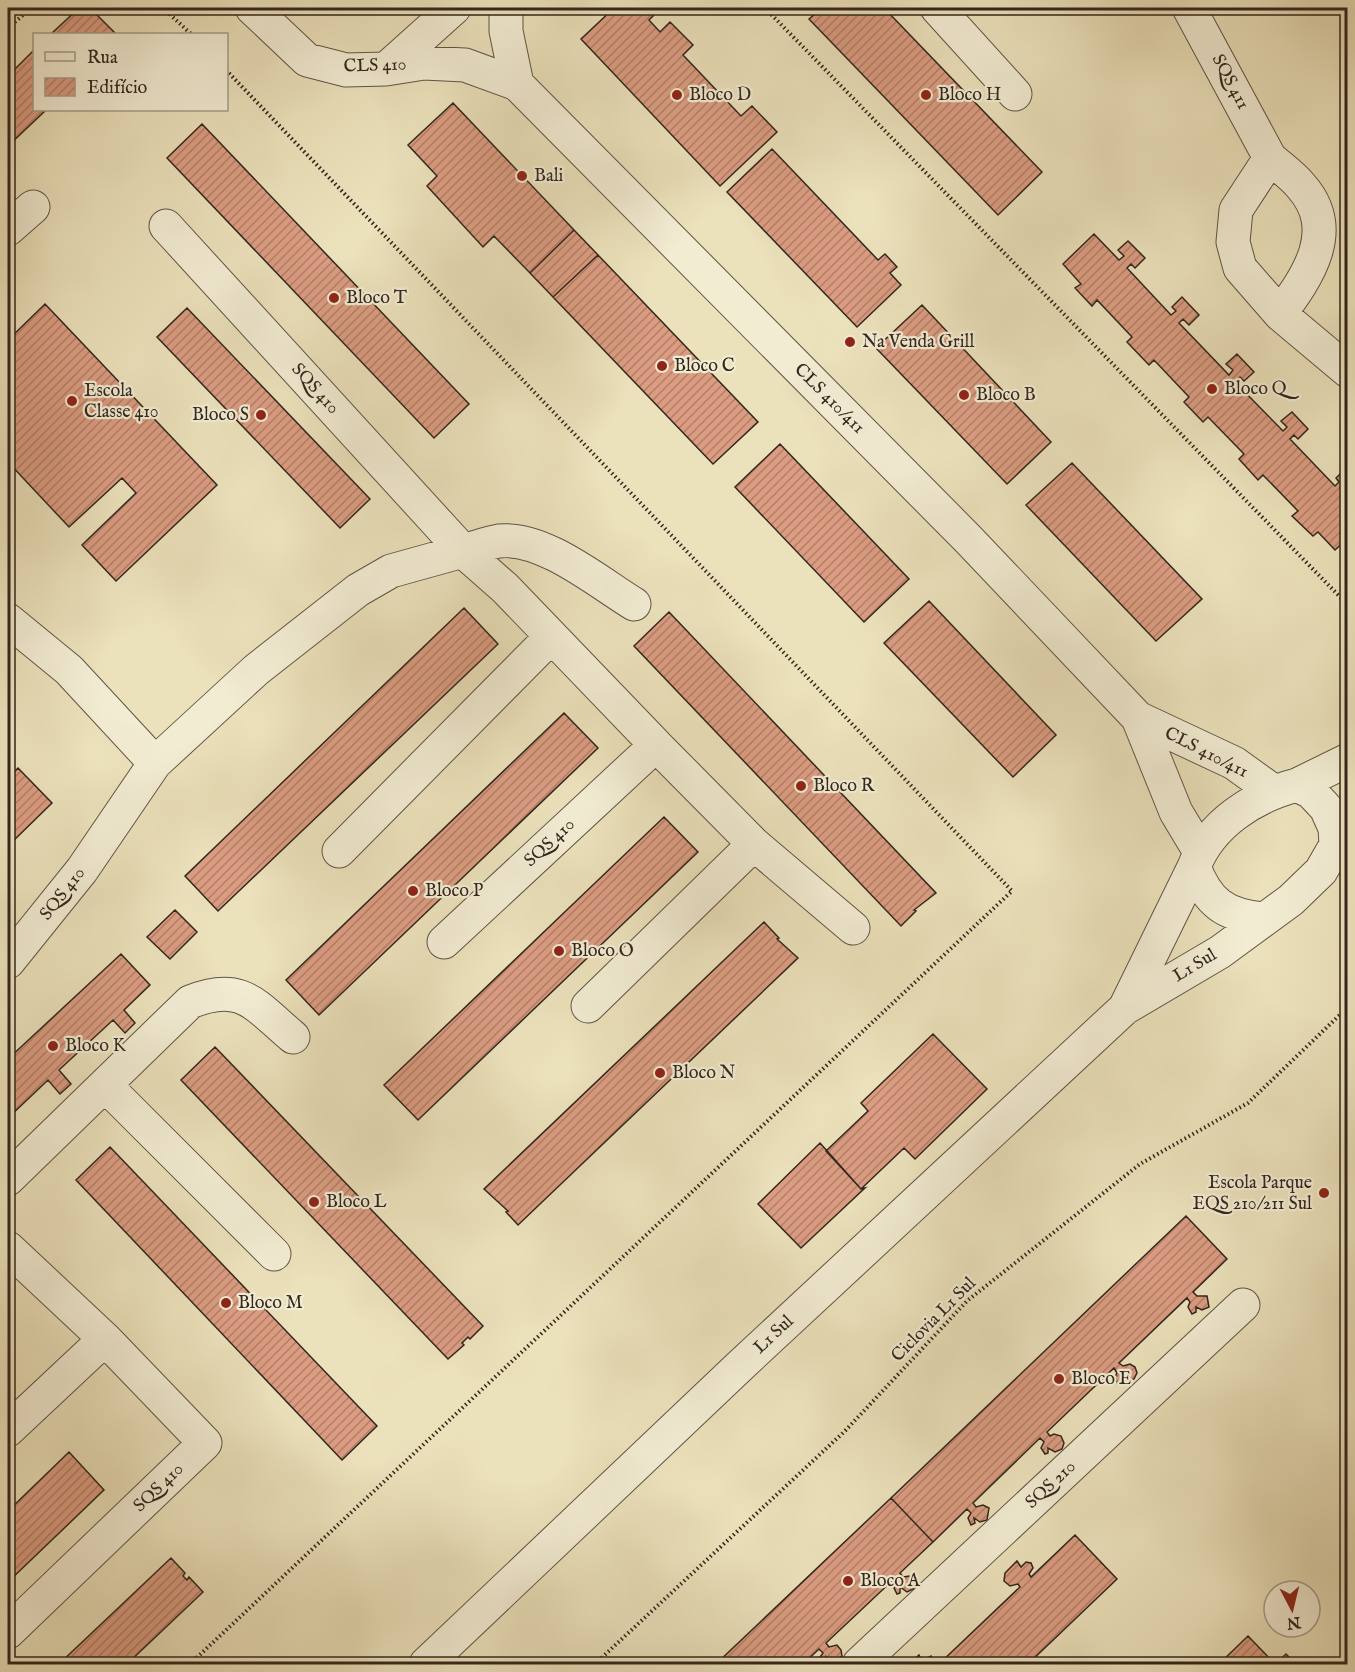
<svg xmlns="http://www.w3.org/2000/svg" width="1355" height="1672" font-family="'IM FELL English',serif">
  <defs>
    <pattern id="building-hatch" width="6" height="6" patternUnits="userSpaceOnUse" patternTransform="scale(1.5)"><rect width="6" height="6" fill="#db9c81"/><path d="M-1 1l2-2M0 6l6-6M5 7l2-2" fill="none" stroke="#b27f69"/></pattern>
  </defs>
  <rect width="100%" height="100%" fill="#ebe1bb"/>
  <filter id="stains"><feTurbulence type="fractalNoise" baseFrequency=".00333" numOctaves="4"/><feColorMatrix values="0 0 0 0 .2 0 0 0 0 .09 0 0 0 0 .02 0 0 0 .5 -.17"/></filter>
  <radialGradient id="worn" r=".72"><stop offset=".6" stop-color="#630" stop-opacity="0"/><stop offset="1" stop-color="#630" stop-opacity=".3"/></radialGradient>
  <path fill="url(#building-hatch)" stroke="#32261e" stroke-width="1.5" d="M79,8H90L116,34H51Z
    M614,8H657L659,10L649,20L660,32L670,22L693,45L683,55L741,116L752,106L777,132L720,186L581,39Z
    M822,8H884L1042,172L998,215L809,19Z
    M34,50V110H46L8,146V76Z
    M453,103L574,230L530,273L494,236L483,247L427,186L437,176L408,145Z
    M202,124L469,404L434,438L167,158Z
    M772,149L878,260L885,254L897,267L890,273L901,285L857,327L727,192Z
    M574,230L598,255L553,297L530,273Z
    M1094,234L1119,260L1124,256L1118,250L1128,241L1145,258L1135,268L1131,264L1127,268L1171,315L1176,311L1172,307L1182,297L1199,315L1189,325L1183,319L1179,323L1229,375L1233,370L1226,364L1237,354L1254,372L1244,381L1240,377L1235,382L1283,431L1287,427L1281,421L1292,412L1308,429L1298,439L1294,435L1290,439L1335,486L1339,482L1336,478L1346,468L1348,470V490L1342,494L1348,499V538L1335,550L1318,532L1313,536L1292,516L1298,511L1263,475L1258,480L1239,459L1244,454L1208,417L1203,422L1184,402L1189,397L1154,360L1149,365L1127,342L1132,337L1097,300L1092,306L1075,288L1081,284L1063,264Z
    M598,255L758,422L713,464L553,297Z
    M45,304L217,485L116,581L82,545L136,493L122,478L69,527L8,462V340Z
    M922,305L1051,442L1007,484L876,348Z
    M187,308L370,499L340,528L157,337Z
    M780,444L909,579L864,622L735,487Z
    M1072,463L1202,599L1156,641L1026,505Z
    M929,601L1056,735L1013,777L884,643Z
    M464,608L498,644L218,911L185,876Z
    M669,612L936,893L914,910L916,911L901,926L634,646Z
    M564,713L598,748L319,1015L286,980Z
    M18,768L52,803L8,846V778Z
    M664,817L698,852L418,1120L384,1085Z
    M175,910L197,932L170,959L147,937Z
    M764,922L779,938L777,939L798,958L518,1225L506,1212L508,1211L484,1189Z
    M121,954L150,985L124,1010L135,1023L125,1033L113,1020L59,1070L71,1084L60,1094L48,1080L8,1118V1059Z
    M933,1034L987,1089L915,1159L904,1148L861,1189L826,1151L868,1111L861,1103Z
    M215,1047L483,1326L470,1339L468,1337L462,1343L464,1345L448,1359L181,1080Z
    M820,1143L861,1189L865,1188L801,1248L758,1204Z
    M110,1147L377,1426L342,1460L76,1180Z
    M1186,1216L1227,1259L1193,1292L1197,1296H1207L1209,1307L1202,1310L1196,1307V1312L1192,1314L1188,1307L1190,1302L1187,1298L1119,1363L1123,1366L1130,1364L1135,1367L1137,1373L1134,1379L1128,1381L1122,1377L1121,1383L1118,1384L1115,1377L1117,1373L1114,1368L1047,1432L1050,1436L1054,1434L1061,1436L1064,1443L1062,1449L1055,1452L1048,1448V1453L1045,1454L1041,1448L1044,1442L1040,1438L973,1503L976,1507L983,1505L989,1508L987,1520L980,1522L974,1518L975,1523L971,1525L968,1518L971,1513L967,1509L933,1542L891,1498Z
    M69,1452L104,1490L8,1582V1511Z
    M891,1498L933,1542L900,1573L903,1577L910,1576L915,1578V1588L907,1592L900,1587V1593L897,1594L894,1588L897,1583L894,1579L826,1643L829,1647L837,1645L841,1650L842,1656L836,1662L830,1661L826,1657L827,1663L823,1664L820,1657L823,1653L819,1649L803,1664H716Z
    M1075,1535L1117,1579L1028,1664H939L1020,1587L1018,1584L1010,1586L1004,1581L1005,1573L1017,1561L1021,1567L1026,1562L1031,1563L1033,1568L1029,1574L1031,1577Z
    M171,1558L185,1573L183,1576L187,1580L189,1577L203,1592L127,1664H59Z
    M1248,1636L1275,1664L1286,1654L1296,1664H1219Z
    M919,1655L922,1661L931,1656L935,1664H909Z"/>
  <g fill="none" stroke-linecap="round" stroke-linejoin="round">
    <defs>
      <path id="minor" d="M252,8L307,60L346,70L386,69L424,63L465,65L517,84L968,539L1138,718L1234,763L1273,791
        M506,8V31L517,84
        M937,8L1015,94
        M1189,8L1270,158
        M386,69L454,8
        M166,226L463,551C475,548 487,543 499,541C543,536 598,582 634,604
        M8,229L33,207
        M1280,314C1308,276 1340,230 1301,186C1292,175 1280,167 1270,158L1236,210L1233,242L1240,268L1280,314L1348,371
        M8,620L69,670L155,763
        M1138,718L1176,812L1200,852
        M1297,785L1348,760
        M754,844L853,928
        M339,851L551,637
        M8,962L82,870L155,763L256,670L358,590L391,571L463,551L505,588L656,745L444,942
        M588,1006L754,844L656,745
        M1125,1008L1194,867
        M105,1085L274,1254
        M8,1179L190,1002C242,981 255,1005 293,1037
        M8,1248L105,1339L205,1443L8,1632
        M8,1430L105,1339
        M426,1664L741,1365L1125,1008L1220,952L1291,900L1321,871L1336,845L1335,828L1326,808L1311,792L1297,785C1254,796 1210,824 1194,867C1208,903 1225,915 1262,919
        M859,1664L1243,1305"/>
    </defs>
    <use href="#minor" stroke="#605545" stroke-width="35"/>
    <path stroke="#32261e" stroke-width="4" stroke-dasharray="1.5 3" stroke-linecap="butt" d="M163,8L191,34
      M765,8L1348,605
      M8,28L31,8
      M190,1664L1012,891L226,70
      M595,1664L845,1431L967,1301L1140,1164L1248,1103L1348,1007"/>
    <use href="#minor" stroke="#f2ecd3" stroke-width="33"/>
  </g>
  <g fill="#8f2418" stroke="#f2ecd3" stroke-width="2">
    <circle cx="677" cy="95" r="6"/>
    <circle cx="926" cy="95" r="6"/>
    <circle cx="522" cy="176" r="6"/>
    <circle cx="334" cy="298" r="6"/>
    <circle cx="850" cy="342" r="6"/>
    <circle cx="662" cy="366" r="6"/>
    <circle cx="1212" cy="389" r="6"/>
    <circle cx="964" cy="395" r="6"/>
    <circle cx="72" cy="401" r="6"/>
    <circle cx="261" cy="415" r="6"/>
    <circle cx="801" cy="786" r="6"/>
    <circle cx="413" cy="891" r="6"/>
    <circle cx="559" cy="951" r="6"/>
    <circle cx="53" cy="1046" r="6"/>
    <circle cx="660" cy="1073" r="6"/>
    <circle cx="1324" cy="1193" r="6"/>
    <circle cx="314" cy="1202" r="6"/>
    <circle cx="226" cy="1303" r="6"/>
    <circle cx="1059" cy="1379" r="6"/>
    <circle cx="848" cy="1581" r="6"/>
  </g>
  <g text-anchor="middle" dominant-baseline="central" stroke-width="4.5" stroke-linejoin="round" paint-order="stroke">
    <g font-size="18" fill="#32261e" stroke="#f2ecd3">
      <text transform="translate(375 66) rotate(-2)">CLS 410</text>
      <text transform="translate(1230 82) rotate(62)">SQS 411</text>
      <text transform="translate(315 389) rotate(48)">SQS 410</text>
      <text transform="translate(829 399) rotate(45)">CLS 410/411</text>
      <text transform="translate(1206 753) rotate(27)">CLS 410/411</text>
      <text transform="translate(550 843) rotate(-43)">SQS 410</text>
      <text transform="translate(63 894) rotate(-52)">SQS 410</text>
      <text transform="translate(1195 966) rotate(-31)">L1 Sul</text>
      <text transform="translate(934 1320) rotate(-45)">Ciclovia L1 Sul</text>
      <text transform="translate(774 1335) rotate(-43)">L1 Sul</text>
      <text transform="translate(1051 1485) rotate(-43)">SQS 210</text>
      <text transform="translate(159 1488) rotate(-44)">SQS 410</text>
    </g>
    <g font-size="18" fill="#32261e" stroke="#f2ecd3" text-anchor="start">
      <text x="689" y="95">Bloco D</text>
      <text x="938" y="95">Bloco H</text>
      <text x="534" y="176">Bali</text>
      <text x="346" y="298">Bloco T</text>
      <text x="862" y="342">Na Venda Grill</text>
      <text x="674" y="366">Bloco C</text>
      <text x="1224" y="389">Bloco Q</text>
      <text x="84" y="391">Escola<tspan x="84" dy="21">Classe 410</tspan></text>
      <text x="976" y="395">Bloco B</text>
      <text x="249" y="415" text-anchor="end">Bloco S</text>
      <text x="813" y="786">Bloco R</text>
      <text x="425" y="891">Bloco P</text>
      <text x="571" y="951">Bloco O</text>
      <text x="65" y="1046">Bloco K</text>
      <text x="672" y="1073">Bloco N</text>
      <text x="1312" y="1183" text-anchor="end">Escola Parque<tspan x="1312" dy="21">EQS 210/211 Sul</tspan></text>
      <text x="326" y="1202">Bloco L</text>
      <text x="238" y="1303">Bloco M</text>
      <text x="1071" y="1379">Bloco E</text>
      <text x="860" y="1581">Bloco A</text>
    </g>
  </g>
  <rect width="1355" height="1672" fill="none" stroke="#ebe1bb" stroke-width="30"/>
  <rect x="9" y="9" width="1337" height="1654" fill="none" stroke="#32261e" stroke-width="3"/>
  <rect x="15" y="15" width="1325" height="1642" fill="none" stroke="#32261e" stroke-width="1.5"/>
  <rect x="33" y="33" width="195" height="78" fill="#f2ecd3" stroke="#a59d8b" stroke-width="1.5"/>
  <rect x="45" y="52" width="30" height="9" fill="#f2ecd3" stroke="#a59d8b" stroke-width="1.5"/>
  <text x="87" y="63" font-size="18" fill="#32261e">Rua</text>
  <rect x="45" y="78" width="30" height="18" fill="url(#building-hatch)" stroke="#a59d8b" stroke-width="1.5"/>
  <text x="87" y="93" font-size="18" fill="#32261e">Edifício</text>
  <g transform="translate(1292 1609) rotate(173)"><circle r="28" fill="#f2ecd3" stroke="#a59d8b" stroke-width="1.5"/>
  <path d="M0-4.5L10 22L0 15L-10 22Z" fill="#8f2418"/>
  <text y="-9" font-size="16" font-weight="bold" text-anchor="middle" fill="#32261e">N</text>
  </g>
  <rect width="100%" height="100%" filter="url(#stains)"/>
  <rect width="100%" height="100%" fill="url(#worn)"/>
</svg>
